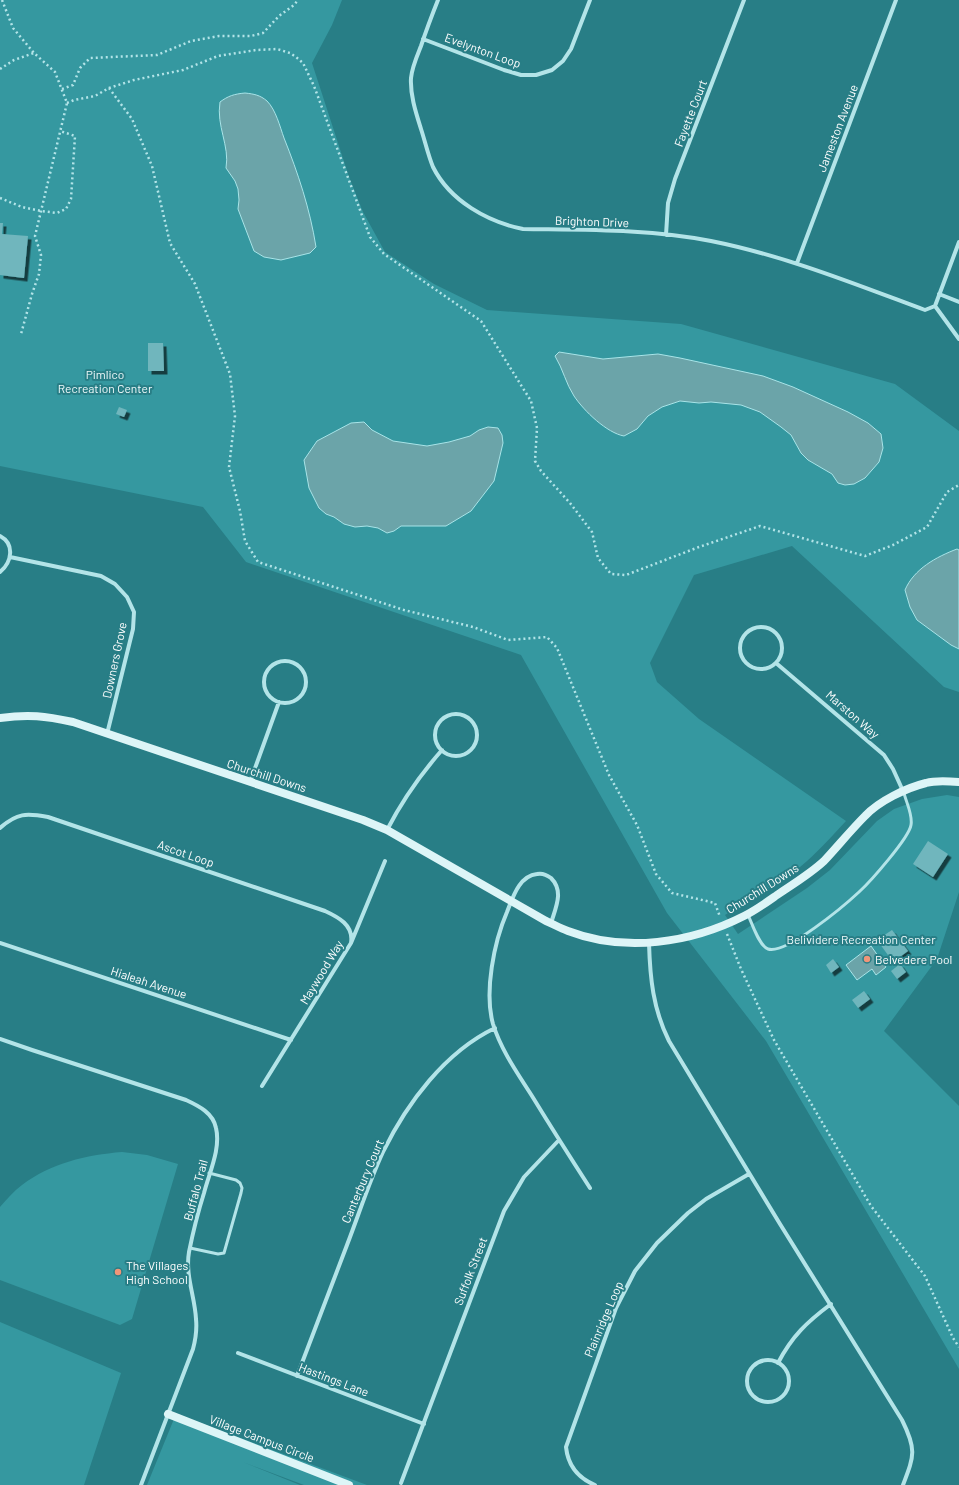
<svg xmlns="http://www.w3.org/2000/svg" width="959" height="1485" font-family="Barlow,sans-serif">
  <defs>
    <filter id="shadow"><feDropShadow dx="3.5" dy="3.5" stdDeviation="0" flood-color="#0009"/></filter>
  </defs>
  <rect width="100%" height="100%" fill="#287e86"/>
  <path fill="#3598a0" d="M0,0H342L332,25L312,63L349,177L363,212L385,252L434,284L487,310L681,324L895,384L959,431V692L944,687L792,546L694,575L650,663L657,682L699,719L846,821C831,837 817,853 800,867C777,885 750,899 725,915L738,934L807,888L830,870L877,821L894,809L922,799L947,795L959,797V892L937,959L884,1031L959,1106V1369L766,1041L667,913L521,655L246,562L203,507L0,466Z
    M122,1152L147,1155L178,1164L132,1319L120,1325L0,1280V1207C7,1199 14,1191 22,1185C51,1163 86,1155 122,1152Z
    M0,1322L121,1373L84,1485H0Z
    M176,1414L367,1485H304L243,1462L300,1485H147Z"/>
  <path fill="#6ba4a9" stroke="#a8e4e8" d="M245,93C254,94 260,95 267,101C276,110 280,127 284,138C298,173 310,209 316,247L310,253L281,260L264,257L254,251L238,209L239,200L238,189L235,181L226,168C230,146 216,126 220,102C228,96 234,94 245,93Z
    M559,352L603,359L658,354L680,358L763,376L793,387L848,412L868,423L881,434L883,448L879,462L865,478L854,484L845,485L838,483L832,474L808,460L801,453L791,435L781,427L760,412L741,405L711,402L699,403L680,401L662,407L648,416L637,429L624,436C607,433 584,411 574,396C566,384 563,369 555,356Z
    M364,422L372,430L393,441L427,446L449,442L470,436L479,430L488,427L498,428L502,435L503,443L494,481L471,511L446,526H401L394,531L387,533L378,528L367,526L355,527L344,524L334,517L326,514L319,508L309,488L304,460L317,441L351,423Z
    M957,549L959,550V649L951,645L917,620L910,607L905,590C914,569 936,557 957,549Z
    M871,946L886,967L876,975L872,969L857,980L846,965Z"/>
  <path fill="#70b6bd" filter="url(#shadow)" d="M0,223H3L2,234L28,236L24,278L0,275Z
    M148,343H163L164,371H148Z
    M119,407L127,410L124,417L116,414Z
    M928,841L948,854L933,877L913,864Z
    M892,930L908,951L893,962L877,940Z
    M833,959L839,967L831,973L826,965Z
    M900,964L906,972L897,979L891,971Z
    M864,991L870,999L858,1008L852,1000Z"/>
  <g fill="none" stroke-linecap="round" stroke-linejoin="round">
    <path stroke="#b3e4e8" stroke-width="2.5" stroke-dasharray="2 3" stroke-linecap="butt" d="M2,0L13,28L34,53
      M0,69L14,60L34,53L55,72L67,103L35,236L41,255L39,274L32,294L21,334
      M109,88L132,119L152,166L170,243L195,284L230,374L235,416L229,467L240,511L245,541L258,562L404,610L473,627L508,640L547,637L557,648L609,775L637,825L656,874L672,893L715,903L720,917
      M62,89L73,85L80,68L90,58L157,55L191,41L219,36H251L263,33L279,16L294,5L298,0
      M67,103L74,100L95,96L109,88L134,80L183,70L218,56L256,50L277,49L290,53L296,57L303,63L314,86L370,237L384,254L481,321L531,401L537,428L535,461L541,471L570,503L592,532L598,558L611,574L626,575L699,547L760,526L865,556L893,545L927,527L947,492L959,485
      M0,198L22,207L41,211L57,213L66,209L71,199L75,136L60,131
      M727,934L741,969L774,1040L871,1206L925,1276L953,1338L959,1347"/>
    <path stroke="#b3e4e8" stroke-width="3" d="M748,915C752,923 759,946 768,949C786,955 845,905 859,892C870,882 909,838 911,825C913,815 906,802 904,793
      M190,1248L218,1254L224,1253L241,1193L242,1188L240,1183L236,1180L209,1173"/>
    <path stroke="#b3e4e8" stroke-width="4" d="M438,0C432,15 426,31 421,46C417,56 412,67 411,78C410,95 416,113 421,129C425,141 428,155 433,167C450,201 488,222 523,229C586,230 650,229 711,241C786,256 855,284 925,310L935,306L959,242
      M423,39L504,70L521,75H536L552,70L563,61L571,49L590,0
      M666,235L668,203L675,179L744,0
      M797,263L896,0
      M939,294L959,302
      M935,306L959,339
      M0,536C15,544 12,562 0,572
      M10,557L101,576L115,584L127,597L134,612L133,629L107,734
      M740 648a21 21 0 1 1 42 0a21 21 0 1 1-42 0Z
      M264 682a21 21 0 1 1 42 0a21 21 0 1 1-42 0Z
      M776,663L884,755L893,769L903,791
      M435 735a21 21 0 1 1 42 0a21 21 0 1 1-42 0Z
      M250,782L279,702
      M0,828C17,813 26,813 48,817L325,911C338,917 354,925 351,943
      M387,830C402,801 420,775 442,750
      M551,923C556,907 564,891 551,878C547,875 541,873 537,874C519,876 513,897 507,912C494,942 484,992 493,1024C501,1050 518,1074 532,1096C551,1127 570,1157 590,1188
      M0,943L291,1040
      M649,943C650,978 653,1009 669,1041L780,1224L902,1420C917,1450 914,1456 903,1485
      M0,1039L32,1050L186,1100C199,1106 213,1113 216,1128C221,1149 209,1173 204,1193C198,1212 193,1232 189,1252C185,1275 195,1297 196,1319C197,1329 196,1338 193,1349L141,1485
      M262,1086L351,943L385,861
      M238,1353L424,1424
      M747 1381a21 21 0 1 1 42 0a21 21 0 1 1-42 0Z
      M778,1363C792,1336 807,1322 831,1304
      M297,1376C314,1332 330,1289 347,1245C359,1214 369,1182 383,1152C407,1103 445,1052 495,1028
      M401,1483L504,1211L524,1177L559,1140
      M595,1485C578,1478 568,1466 566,1447L616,1308L635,1271L657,1243L688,1213L706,1199L749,1174"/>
    <path stroke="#ddf5f7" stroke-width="8" d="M0,718C29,714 45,716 73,722L363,820L387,830L546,921C553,924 560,928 568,931C625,953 691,943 744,916C756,910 767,902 777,895C793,884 810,874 824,861C838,846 851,830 865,816C879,801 906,788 926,783C936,780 948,781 959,782
      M168,1414L349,1485"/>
  </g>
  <g fill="#f09579" stroke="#287e86" stroke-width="1.5">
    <circle cx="867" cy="959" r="4"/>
    <circle cx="118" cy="1272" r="4"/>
  </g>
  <g text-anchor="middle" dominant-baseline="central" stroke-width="4" stroke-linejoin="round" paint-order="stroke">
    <g font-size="12" fill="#fff" stroke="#287e86">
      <text transform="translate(483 50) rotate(20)">Evelynton Loop</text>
      <text transform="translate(690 113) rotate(-69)">Fayette Court</text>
      <text transform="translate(837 128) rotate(-69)">Jameston Avenue</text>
      <text transform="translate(592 221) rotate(2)">Brighton Drive</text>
      <text transform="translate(114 660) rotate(-78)">Downers Grove</text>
      <text transform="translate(853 714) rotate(41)">Marston Way</text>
      <text transform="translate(267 775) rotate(18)">Churchill Downs</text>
      <text transform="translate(186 853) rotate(19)">Ascot Loop</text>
      <text transform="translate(762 888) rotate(-32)">Churchill Downs</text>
      <text transform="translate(321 972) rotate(-59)">Maywood Way</text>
      <text transform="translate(149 982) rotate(18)">Hialeah Avenue</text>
      <text transform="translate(362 1181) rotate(-67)">Canterbury Court</text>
      <text transform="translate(195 1190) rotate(-75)">Buffalo Trail</text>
      <text transform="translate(470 1271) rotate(-69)">Suffolk Street</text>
      <text transform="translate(603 1319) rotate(-67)">Plainridge Loop</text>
      <text transform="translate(334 1379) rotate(21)">Hastings Lane</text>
      <text transform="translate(262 1438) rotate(21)">Village Campus Circle</text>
    </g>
    <g font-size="12" fill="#f1fbfc" stroke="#287e86">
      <text x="105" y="374">Pimlico<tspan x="105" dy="14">Recreation Center</tspan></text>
      <text x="861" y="939">Belividere Recreation Center</text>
    </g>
    <g font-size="12" fill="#fff" stroke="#287e86" text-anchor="start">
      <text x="875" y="959">Belvedere Pool</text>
      <text x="126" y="1265">The Villages<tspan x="126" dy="14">High School</tspan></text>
    </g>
  </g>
</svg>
